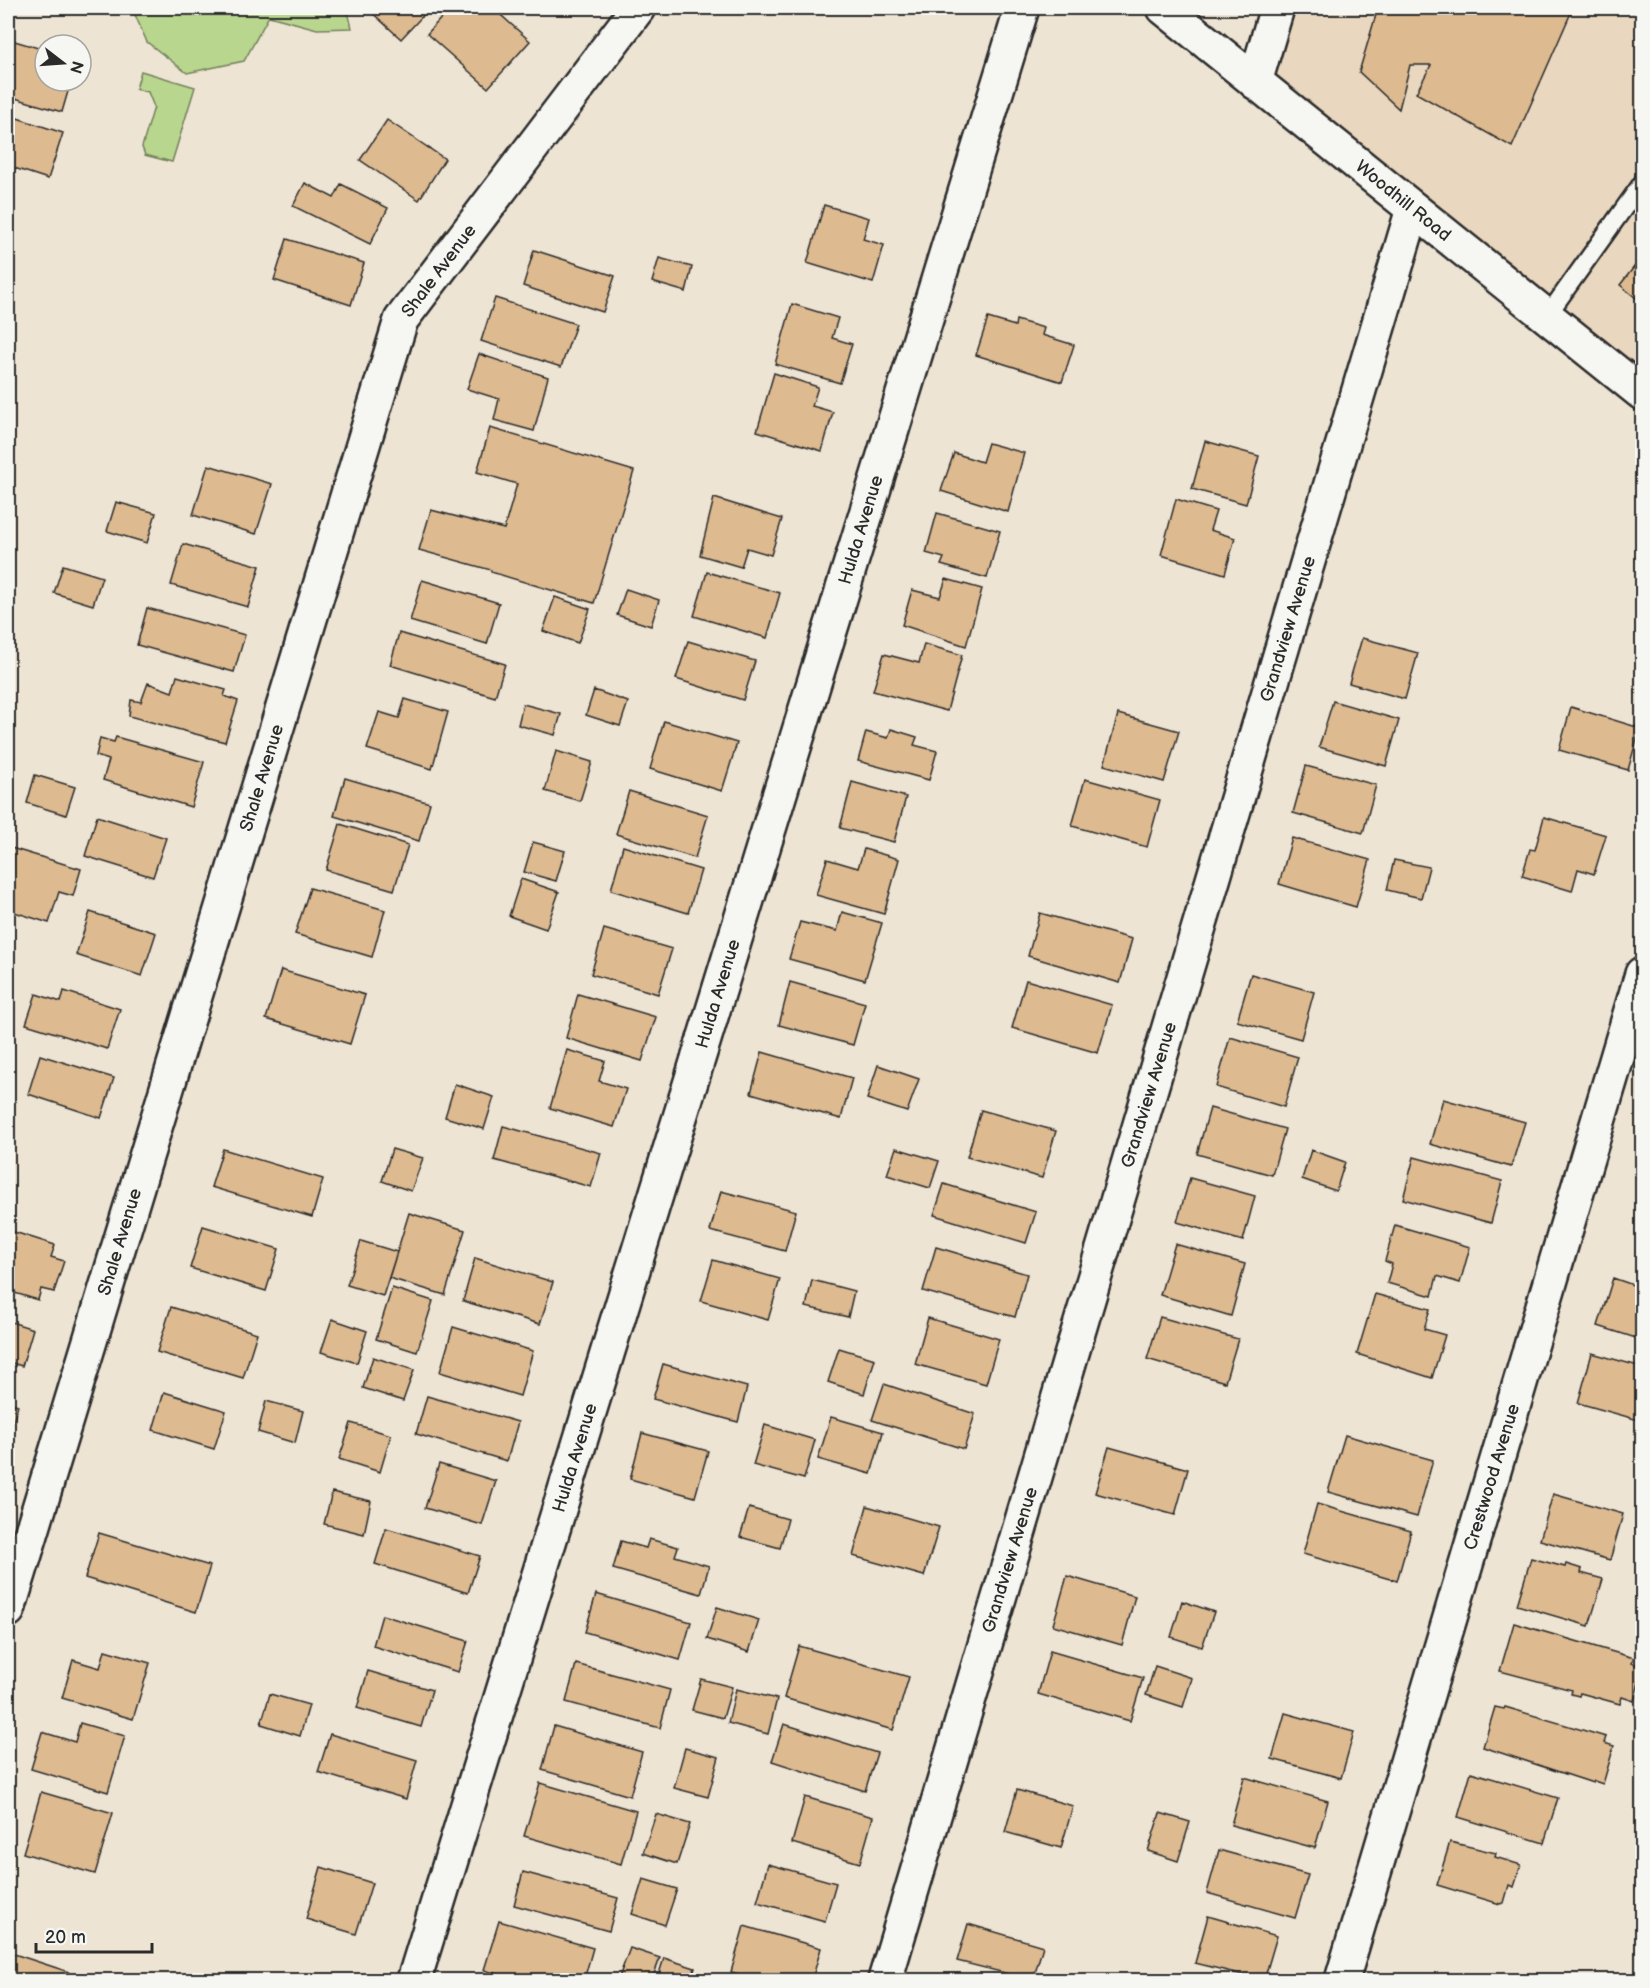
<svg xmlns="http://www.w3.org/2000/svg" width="1650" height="1988" font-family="'Balsamiq Sans',sans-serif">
  <rect width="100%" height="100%" fill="#eee4d4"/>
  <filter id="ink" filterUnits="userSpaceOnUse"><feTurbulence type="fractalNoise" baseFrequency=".0167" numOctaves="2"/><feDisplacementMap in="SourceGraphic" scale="12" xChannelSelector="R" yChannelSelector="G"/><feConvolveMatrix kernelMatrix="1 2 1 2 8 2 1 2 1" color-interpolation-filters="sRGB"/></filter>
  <g filter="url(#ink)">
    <path fill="#e9d7bf" d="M1277,8H1642V393L1255,82Z"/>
    <path fill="#b9d68e" stroke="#72805c" stroke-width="1.5" d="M132,8H347L352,28L317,29L269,16L244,61L187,73L147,42Z
      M141,71L195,87L172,162L145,155L142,147L154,107L148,92L136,89Z"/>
    <path fill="#ddba8f" stroke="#2b2b2b" stroke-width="1.5" d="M367,8H430L401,39Z
      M450,8H493L530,41L488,88L427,34Z
      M1378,8H1573L1512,147L1416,93L1431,65H1410L1399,109L1359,72Z
      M8,39L45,50V81H71L62,112L8,96Z
      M8,115L63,133L48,179L8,166Z
      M387,120L445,159L419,200L360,160Z
      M305,183L334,198L341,184L388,208L370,244L293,206Z
      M824,205L869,218L863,239L884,245L873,283L807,263Z
      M287,239L364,263L351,305L274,280Z
      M534,250L615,276L603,312L523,286Z
      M1642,257V303L1620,285Z
      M659,258L692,267L686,292L652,282Z
      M495,298L576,324L561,367L481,341Z
      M792,304L838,318L832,338L852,344L840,383L775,364Z
      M988,318L1015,326L1016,320L1044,328L1042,335L1074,345L1062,382L976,355Z
      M479,354L548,377L534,431L494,420L499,399L467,389Z
      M774,373L818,387L812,406L833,412L822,451L757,431Z
      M490,428L634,471L594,603L491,572V570L419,550L431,510L504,529L517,484L477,472Z
      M1205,441L1259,456L1246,504L1192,489Z
      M988,443L1024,453L1008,512L941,491L954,453L982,462Z
      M208,465L272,484L256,534L193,515Z
      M714,498L782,519L771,555L747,548L741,567L700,555Z
      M1176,499L1216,511L1210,530L1235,538L1225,574L1161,555Z
      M116,502L156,513L147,543L107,531Z
      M937,513L1000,531L987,578L941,565L944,558L926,553Z
      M183,544L260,566L248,607L171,585Z
      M63,565L102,577L93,605L54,593Z
      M707,572L780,593L767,638L694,616Z
      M946,579L982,589L966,646L902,625L912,590L940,597Z
      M422,580L499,603L487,644L410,621Z
      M626,589L659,600L651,626L617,615Z
      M555,597L590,609L578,643L543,631Z
      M147,608L245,635L234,672L137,645Z
      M399,633L505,664L495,697L390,665Z
      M1362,638L1418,653L1405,699L1349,683Z
      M688,641L755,661L743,700L676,679Z
      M924,644L962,655L947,711L873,691L884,654L919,663Z
      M177,676L226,690L224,696L238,701L225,742L129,716L131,700L141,702L148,683L172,692Z
      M594,690L628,702L620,726L586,715Z
      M405,699L448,712L432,769L367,749L379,712L399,718Z
      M1333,701L1399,720L1386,766L1319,747Z
      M523,704L561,714L555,735L518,725Z
      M1571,707L1640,728L1628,770L1559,750Z
      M1118,714L1179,731L1164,782L1104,765Z
      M664,721L737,743L722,791L650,769Z
      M891,729L917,737L914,745L937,751L929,780L858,761L866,732L888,738Z
      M116,737L204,762L191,807L103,780L109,760L96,756L100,738L114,742Z
      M556,751L592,762L580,801L545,791Z
      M1306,766L1376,785L1363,833L1293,813Z
      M35,775L75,787L66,815L27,803Z
      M345,778L430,803L419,841L334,816Z
      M1085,779L1160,800L1147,847L1072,826Z
      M852,782L906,797L894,842L840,828Z
      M629,791L708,815L695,858L616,834Z
      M97,816L166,838L153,877L85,856Z
      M1544,817L1606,835L1594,874L1578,869L1572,891L1522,876L1530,849L1535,850Z
      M340,824L408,845L394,890L326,870Z
      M1292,838L1370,860L1356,907L1279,884Z
      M533,842L565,851L556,881L524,872Z
      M623,846L701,870L688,913L611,890Z
      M8,847L81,869L73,896L59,892L49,923L8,910Z
      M864,849L899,859L884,914L816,895L827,859L858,868Z
      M1394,860L1429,867L1421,898L1387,890Z
      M521,879L559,892L546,929L509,916Z
      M310,888L385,910L372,957L295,934Z
      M90,912L156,933L142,976L76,955Z
      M842,912L882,923L865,980L789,959L800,922L837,931Z
      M1040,913L1132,939L1120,983L1028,956Z
      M604,929L672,949L658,994L591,974Z
      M281,970L365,995L350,1044L266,1019Z
      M1251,974L1314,992L1301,1039L1237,1021Z
      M1026,980L1112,1005L1098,1053L1012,1028Z
      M790,982L865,1003L853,1045L779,1025Z
      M64,991L120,1009L107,1049L26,1024L36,994L61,1002Z
      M578,994L656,1017L642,1061L566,1038Z
      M1230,1037L1298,1057L1284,1107L1216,1087Z
      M567,1050L605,1061L599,1081L626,1089L614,1127L550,1108Z
      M762,1052L852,1078L841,1119L751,1093Z
      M40,1055L114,1078L101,1118L28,1094Z
      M878,1065L919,1079L907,1112L867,1099Z
      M455,1084L494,1097L484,1129L445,1117Z
      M1443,1099L1525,1122L1511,1167L1430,1144Z
      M1210,1108L1285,1129L1272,1175L1197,1154Z
      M981,1110L1056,1131L1042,1178L967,1157Z
      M503,1126L601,1153L591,1187L494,1160Z
      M896,1148L939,1161L930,1188L887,1175Z
      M223,1149L323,1179L312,1217L211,1187Z
      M392,1149L423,1158L411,1191L382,1181Z
      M1311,1150L1345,1162L1336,1191L1302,1179Z
      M1414,1157L1502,1181L1491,1223L1403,1199Z
      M1190,1178L1255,1196L1243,1241L1177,1222Z
      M944,1184L1036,1212L1026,1243L934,1215Z
      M721,1191L796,1211L785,1251L710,1231Z
      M409,1213L465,1230L445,1295L389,1278Z
      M1395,1225L1470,1247L1460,1283L1437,1276L1432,1296L1387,1283L1392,1264L1385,1261Z
      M203,1226L279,1249L266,1291L190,1268Z
      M8,1230L55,1245L51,1257L64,1261L54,1292L41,1289L38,1300L8,1291Z
      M361,1241L397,1252L383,1296L347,1285Z
      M1175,1244L1245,1264L1231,1316L1160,1295Z
      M936,1247L1027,1274L1015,1317L923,1291Z
      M475,1258L553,1282L540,1324L463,1301Z
      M713,1260L780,1279L768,1320L701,1301Z
      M1613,1278L1642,1288V1340L1598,1326Z
      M812,1280L854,1291L848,1317L806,1307Z
      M392,1288L433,1301L417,1352L376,1339Z
      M1375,1294L1430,1309L1424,1329L1445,1335L1432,1378L1357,1354Z
      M171,1307L257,1333L243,1378L157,1352Z
      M1160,1317L1238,1339L1225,1382L1147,1359Z
      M928,1318L999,1339L986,1384L915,1364Z
      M332,1319L367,1331L357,1363L321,1352Z
      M8,1321L33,1329L22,1366L8,1362Z
      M453,1327L533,1351L520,1396L440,1372Z
      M839,1348L875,1359L864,1394L828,1382Z
      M1592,1353L1642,1367V1421L1578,1403Z
      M373,1357L414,1370L403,1401L363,1388Z
      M663,1364L747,1387L738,1422L653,1399Z
      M884,1384L975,1414L964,1449L872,1420Z
      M164,1392L226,1411L214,1449L153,1430Z
      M427,1396L518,1422L507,1461L416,1434Z
      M266,1401L303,1411L295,1443L258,1432Z
      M8,1402L18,1405L8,1439Z
      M831,1417L883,1432L871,1474L818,1459Z
      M351,1423L391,1435L380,1472L339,1459Z
      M765,1425L815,1440L804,1479L753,1465Z
      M642,1433L708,1451L695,1497L630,1479Z
      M1345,1435L1433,1460L1417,1517L1328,1492Z
      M1109,1447L1188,1469L1175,1515L1095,1493Z
      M439,1464L496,1481L482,1525L425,1508Z
      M332,1492L371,1501L364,1534L324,1524Z
      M1553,1494L1623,1514L1610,1560L1540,1540Z
      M1317,1504L1411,1531L1397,1581L1303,1554Z
      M867,1506L939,1527L924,1576L853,1556Z
      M749,1508L788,1519L780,1548L740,1537Z
      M386,1528L480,1556L468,1593L375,1564Z
      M99,1533L210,1566L196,1612L85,1578Z
      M649,1539L678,1547L675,1556L709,1566L701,1594L613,1569L621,1541L646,1548Z
      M1531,1558L1565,1567L1566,1564L1582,1569L1581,1573L1603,1579L1589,1626L1517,1605Z
      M1067,1576L1135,1596L1122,1645L1053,1625Z
      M596,1594L691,1622L680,1660L585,1632Z
      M1182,1601L1214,1612L1202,1647L1171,1637Z
      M717,1607L759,1620L749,1652L707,1639Z
      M382,1615L468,1641L458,1672L373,1646Z
      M1514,1623L1634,1658L1632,1663L1642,1667V1671L1634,1701L1622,1697L1620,1704L1580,1693L1579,1696L1571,1694L1572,1690L1500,1671Z
      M799,1646L909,1677L893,1730L784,1698Z
      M105,1650L150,1663L133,1719L62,1698L73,1660L100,1668Z
      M1050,1651L1143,1678L1130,1721L1038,1694Z
      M576,1664L670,1690L660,1728L566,1702Z
      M1155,1666L1192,1678L1183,1707L1146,1695Z
      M368,1671L432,1690L421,1727L357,1708Z
      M701,1679L732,1687L723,1718L692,1710Z
      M736,1689L777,1699L768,1734L728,1723Z
      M270,1694L309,1705L300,1736L261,1724Z
      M1495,1707L1504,1709L1505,1707L1606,1737L1604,1743L1614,1746L1603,1784L1594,1781L1593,1783L1483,1747Z
      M1285,1713L1354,1732L1341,1778L1272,1759Z
      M80,1723L125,1736L108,1792L31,1769L42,1732L75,1742Z
      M784,1724L877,1753L865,1791L772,1761Z
      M554,1726L642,1752L630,1796L542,1770Z
      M330,1734L417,1760L406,1799L318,1772Z
      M685,1748L719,1757L708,1797L674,1788Z
      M1471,1772L1558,1798L1544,1843L1458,1817Z
      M1244,1777L1328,1801L1315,1848L1231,1825Z
      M540,1783L636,1811L621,1864L524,1836Z
      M1017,1790L1073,1806L1061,1848L1005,1832Z
      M41,1792L113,1813L95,1874L23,1853Z
      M805,1797L873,1817L860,1863L792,1843Z
      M1160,1813L1190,1822L1178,1861L1148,1851Z
      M656,1814L690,1824L677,1864L643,1853Z
      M1450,1842L1496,1853L1495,1857L1521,1865L1514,1887L1509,1885L1504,1903L1500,1904L1437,1885Z
      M1219,1850L1308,1875L1295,1918L1207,1893Z
      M768,1864L836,1883L825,1921L757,1902Z
      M321,1867L372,1883L356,1934L306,1919Z
      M523,1872L618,1898L609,1931L514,1905Z
      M643,1879L677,1889L665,1925L632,1914Z
      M1208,1916L1277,1936L1264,1980L1195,1963Z
      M499,1921L593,1948L584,1980H520L484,1970Z
      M968,1924L1043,1946L1033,1980L957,1961Z
      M744,1926L821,1948L812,1980H762L731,1972Z
      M630,1948L660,1958L652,1980H618Z
      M8,1952L69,1972L66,1980H8Z
      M664,1958L695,1968L691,1980H657Z"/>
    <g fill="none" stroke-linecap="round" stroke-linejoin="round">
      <defs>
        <path id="lane" d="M1547,316L1642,183"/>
        <path id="street" d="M1255,82L1277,8
          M8,1610L401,320L638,8
          M414,1980L1022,8
          M885,1980L1413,209
          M1342,1980L1642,974"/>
        <path id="secondary" d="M1164,8L1642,393"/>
      </defs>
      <use href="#lane" stroke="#2b2b2b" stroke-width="21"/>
      <use href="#street" stroke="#2b2b2b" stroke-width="38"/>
      <use href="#secondary" stroke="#2b2b2b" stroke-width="38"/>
      <use href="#lane" stroke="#f6f6f2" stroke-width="16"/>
      <use href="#street" stroke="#f6f6f2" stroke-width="33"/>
      <use href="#secondary" stroke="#f6f6f2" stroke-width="33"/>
    </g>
  </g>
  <g text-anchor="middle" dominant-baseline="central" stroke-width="4.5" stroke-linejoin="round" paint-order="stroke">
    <g font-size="18" fill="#2b2b2b" stroke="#f6f6f2">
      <text transform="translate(1403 201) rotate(39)">Woodhill Road</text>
      <text transform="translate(439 271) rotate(-53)">Shale Avenue</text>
      <text transform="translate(861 530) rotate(-73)">Hulda Avenue</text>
      <text transform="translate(1288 629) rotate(-73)">Grandview Avenue</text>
      <text transform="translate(262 778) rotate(-73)">Shale Avenue</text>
      <text transform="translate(718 994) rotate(-73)">Hulda Avenue</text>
      <text transform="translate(1149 1095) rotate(-73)">Grandview Avenue</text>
      <text transform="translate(120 1242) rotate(-73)">Shale Avenue</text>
      <text transform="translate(575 1458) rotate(-73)">Hulda Avenue</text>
      <text transform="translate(1492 1477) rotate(-73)">Crestwood Avenue</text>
      <text transform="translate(1010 1560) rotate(-73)">Grandview Avenue</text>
    </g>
  </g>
  <rect width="1650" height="1988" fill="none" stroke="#f6f6f2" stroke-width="30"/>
  <rect x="15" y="15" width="1620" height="1958" fill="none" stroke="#2b2b2b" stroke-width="2" filter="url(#ink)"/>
  <g transform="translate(63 63) rotate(107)"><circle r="28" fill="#f6f6f2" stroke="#a5a5a2" stroke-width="1.5"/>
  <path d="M0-4.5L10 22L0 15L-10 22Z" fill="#2b2b2b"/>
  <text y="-9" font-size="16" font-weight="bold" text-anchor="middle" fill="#2b2b2b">N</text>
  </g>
  <path d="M36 1943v9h116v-9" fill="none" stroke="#2b2b2b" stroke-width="3"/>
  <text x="45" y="1943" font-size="18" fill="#2b2b2b" stroke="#f6f6f2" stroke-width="4.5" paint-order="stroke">20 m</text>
</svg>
